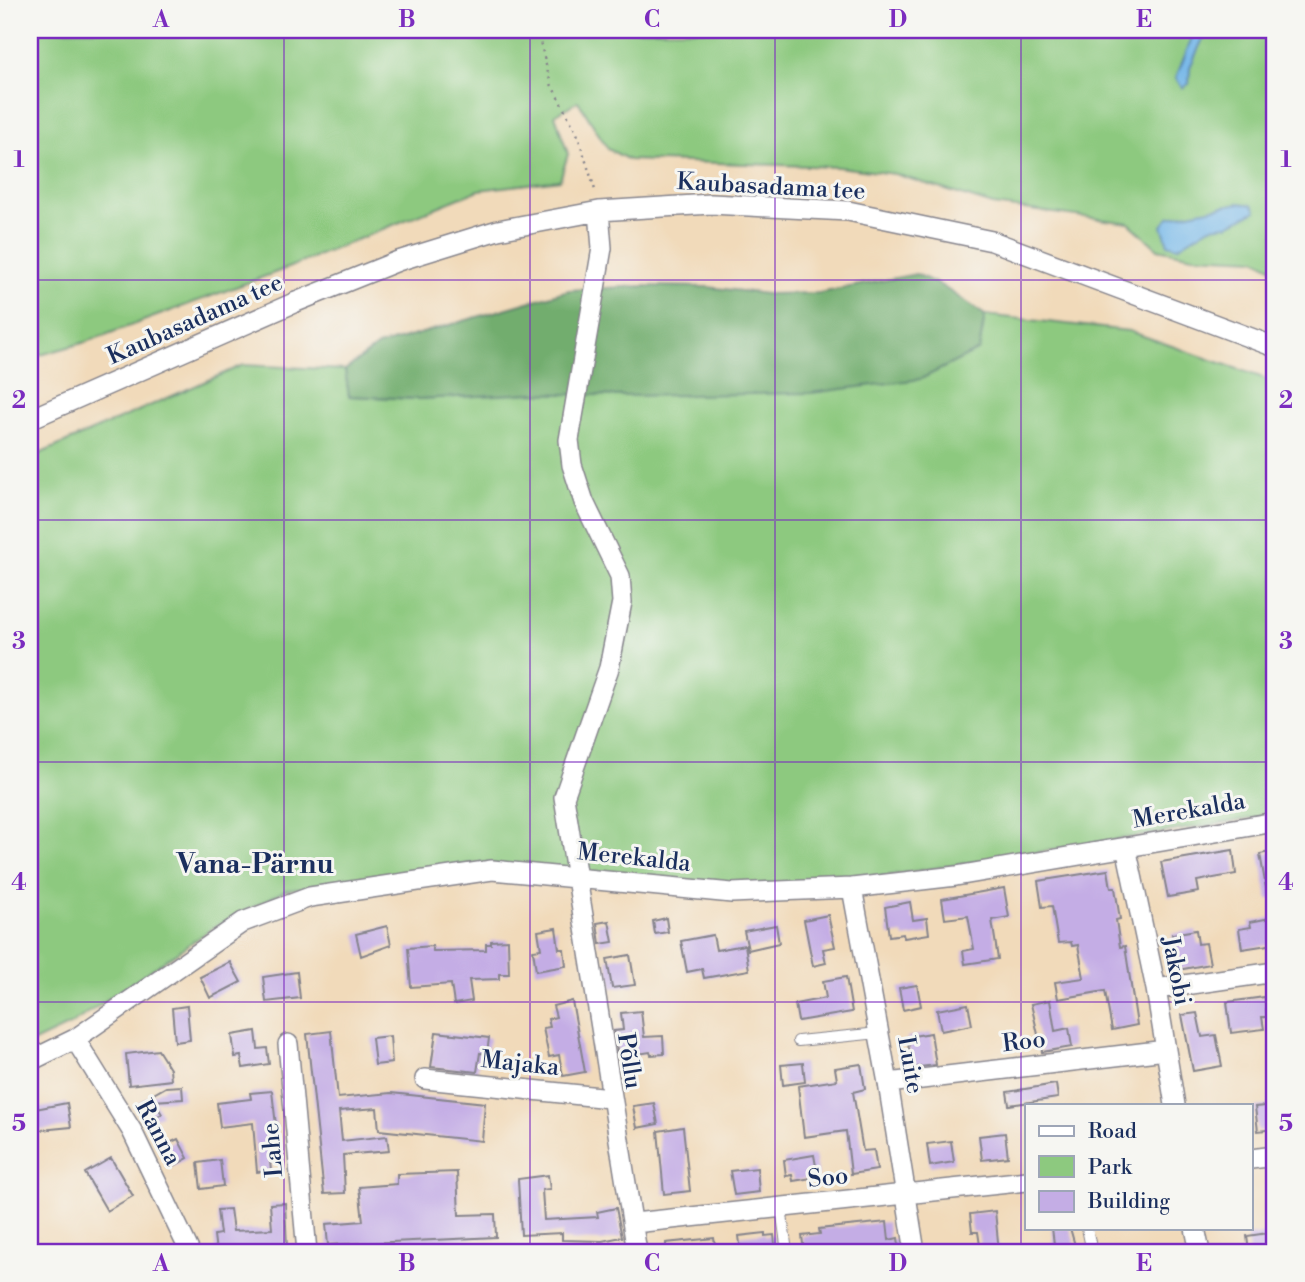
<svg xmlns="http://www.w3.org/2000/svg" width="1305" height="1282" font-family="'Libre Bodoni',serif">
  <rect width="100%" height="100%" fill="#f6f6f2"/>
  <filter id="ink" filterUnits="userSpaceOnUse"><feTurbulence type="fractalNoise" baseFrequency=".0143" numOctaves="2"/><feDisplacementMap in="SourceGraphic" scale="14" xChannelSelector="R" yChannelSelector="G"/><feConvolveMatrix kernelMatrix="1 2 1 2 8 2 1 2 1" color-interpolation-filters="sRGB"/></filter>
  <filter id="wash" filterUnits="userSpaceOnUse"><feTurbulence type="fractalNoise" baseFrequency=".00686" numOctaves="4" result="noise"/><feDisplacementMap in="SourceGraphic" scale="28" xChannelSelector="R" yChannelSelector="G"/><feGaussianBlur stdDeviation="1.57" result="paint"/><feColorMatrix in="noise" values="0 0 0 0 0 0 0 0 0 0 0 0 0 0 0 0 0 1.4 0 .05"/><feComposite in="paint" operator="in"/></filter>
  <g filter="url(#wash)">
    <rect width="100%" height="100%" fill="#f1daba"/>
    <path fill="#8dc97f" stroke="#547c6e" stroke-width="2" d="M30,30H1275V269L1256,259L1193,256L1158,249L1129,223L993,205L895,174L838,167L629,160L608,149L578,101L555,115L568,154L560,180L479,190L285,269L86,342L30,358Z
      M985,315L1129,331L1275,382V815L873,878L728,887L479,863L286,890L213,928L70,1025L30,1044V458L243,365L345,370L349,396L418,399L532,393L625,396L979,350Z"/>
    <path fill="#72ad6e" stroke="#466e66" stroke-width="2" d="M916,274L942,286L985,315L979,350L921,379L811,393L625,396L532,393L418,399L349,396L345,370L378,346L569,290L642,286L708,287L767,294L819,293Z"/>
    <path fill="#72b6e8" stroke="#4672a3" stroke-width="2" d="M1195,30H1207L1190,67L1189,84L1182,88L1176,78Z
      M1239,203L1253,205L1256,211L1228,225L1210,227L1178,247L1168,244L1162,226L1169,217Z"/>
    <g id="blocks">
      <path fill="#c4ade5" d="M1233,850L1236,874L1197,881L1199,892L1168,897L1161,862Z
        M1275,851V899H1268L1260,854Z
        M1108,870L1111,888H1115L1120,919L1116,920L1120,947L1125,946L1137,1025L1112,1030L1105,991L1058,999L1055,982L1084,978L1078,945L1072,946L1071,942L1058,943L1052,906L1042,907L1038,881Z
        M1004,888L1009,917L992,920L998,959L965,964L963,951L974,949L968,916L945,919L942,899Z
        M910,902L913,920L927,918L929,934L904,938L903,934L889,936L885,907Z
        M828,915L835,947L823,949L826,963L813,966L804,920Z
        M1275,917V944L1242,949L1239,929L1251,927L1250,922Z
        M666,918L668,932L655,934L653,921Z
        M609,921L613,942L600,944L597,923Z
        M776,925L779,943L748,950L744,931Z
        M387,926L391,945L361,956L356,934Z
        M556,928L559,949H564L566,966L536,971L533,950L541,949L538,931Z
        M1196,930L1198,944L1206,943L1210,964L1178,970L1172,934Z
        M713,935L716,950L745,945L749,970L704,978L702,969L687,972L681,941Z
        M508,940L509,974H499V979L469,980L472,1001L454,1004L451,984L411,987L408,948L432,946L433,951L486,950V944H491V941Z
        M630,955L635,985L612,988L607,959Z
        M230,962L241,982L210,998L200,977Z
        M297,972L300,998L266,1002L263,977Z
        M846,977L852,1012L798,1021L795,1004L826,998L823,981Z
        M917,985L921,1006L903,1010L899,988Z
        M1265,997L1267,1017H1262L1264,1029L1231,1033L1227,1002Z
        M1050,1000L1055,1031L1069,1028L1072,1047L1042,1052L1031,1004Z
        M572,1001L585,1072L563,1076L559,1055L549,1057L543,1028L550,1027L548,1019L556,1017L553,1006Z
        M968,1004L972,1025L941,1031L937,1010Z
        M187,1006L190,1040L175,1042L172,1008Z
        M641,1011L644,1037L663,1036L664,1054L651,1055L650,1052L618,1057L614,1031L623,1030L621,1013Z
        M1197,1013L1202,1037L1216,1035L1222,1066L1193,1071L1182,1015Z
        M256,1031L258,1049L267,1048L269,1064L243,1068L241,1056L235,1057L232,1035Z
        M331,1031L338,1098L391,1093L485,1103L482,1141L379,1130L377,1108L339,1111L342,1141L387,1136L389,1151L343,1155L345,1193L324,1194L307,1034Z
        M436,1032L489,1038L487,1054L480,1053L477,1072L431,1067Z
        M931,1033L936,1065L912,1068L907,1037Z
        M390,1036L392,1063L375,1065L372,1038Z
        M158,1050L170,1069L171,1080L129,1085L126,1054Z
        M803,1063L805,1082L783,1085L781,1065Z
        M861,1064L865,1089L853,1092L863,1151L874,1150L877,1170L851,1174L846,1131L804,1137L798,1086L837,1080L835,1068Z
        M1056,1084L1058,1098L1009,1105L1007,1092Z
        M182,1086L183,1099L154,1101L162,1114L147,1122L136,1104L166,1087Z
        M272,1091L280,1160L270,1161L271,1171L257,1172L253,1123L220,1127L217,1103L251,1099L250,1093Z
        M67,1103L71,1127L31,1131L30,1110Z
        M654,1103L658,1124L637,1128L633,1106Z
        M1275,1105V1129L1258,1131L1255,1107Z
        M683,1127L690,1191L664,1194L658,1131Z
        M1005,1133L1008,1157L982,1160L979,1136Z
        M178,1139L188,1158L172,1167L161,1147Z
        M951,1141L954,1162L930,1166L927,1144Z
        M814,1155L818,1177L793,1181L792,1175L786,1176L784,1160Z
        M111,1158L133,1196L107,1211L85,1173Z
        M220,1160L223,1186L201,1189L198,1163Z
        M757,1168L759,1192L734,1195L730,1171Z
        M457,1172L459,1215L495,1214L496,1237L328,1245L326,1224L363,1221L359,1187L397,1184V1174Z
        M548,1175L550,1189L542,1190L544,1220L598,1217L597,1212L616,1208L622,1237L602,1241L562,1240V1233L521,1235L518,1179Z
        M285,1203L287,1248L216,1252L214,1235L220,1234L217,1210L230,1209L233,1231L272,1229L270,1204Z
        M995,1211L999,1252H981L978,1232H972L970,1214Z
        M887,1222L889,1240L898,1238L900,1252H858V1249L804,1252L802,1236L820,1234L819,1229Z
        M1052,1228H1070L1076,1249L1055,1252Z
        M1275,1232V1252H1249L1247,1236Z
        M765,1233V1236L774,1235L776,1252H741L739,1236Z
        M714,1238L716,1252H666V1243Z"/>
    </g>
  </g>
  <g filter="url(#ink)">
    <use href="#blocks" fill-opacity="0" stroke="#86848c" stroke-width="2"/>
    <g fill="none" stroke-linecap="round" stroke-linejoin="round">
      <defs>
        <path id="service" d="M798,1041L879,1033
          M781,1207L787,1252
          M1087,1228L1092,1252"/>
        <path id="minor" d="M599,211L602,248L569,440L572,465L584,502L620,576L622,602L609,668L564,797L637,1252
          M30,419L296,302L398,261L498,230L599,211L711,204L848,211L992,241L1275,347
          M1126,847L1156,989L1175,1105
          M852,888L888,1083L915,1252
          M1156,989L1275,972
          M75,1039L132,1131L190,1252
          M288,1044L307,1252
          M30,1061L75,1039L243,922L310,897L492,870L732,893L852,888L956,876L1275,822
          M425,1079L610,1098
          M888,1083L1166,1050
          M1251,1159L1275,1156
          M634,1223L1027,1181
          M1195,1228L1200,1252"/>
      </defs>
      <use href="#service" stroke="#86848c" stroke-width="12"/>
      <use href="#minor" stroke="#86848c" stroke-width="22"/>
      <path stroke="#86848c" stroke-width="2.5" stroke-dasharray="2 5" stroke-linecap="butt" d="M537,30L551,84L577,133L596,193"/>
      <use href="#service" stroke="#fff" stroke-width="10"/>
      <use href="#minor" stroke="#fff" stroke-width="19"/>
    </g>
  </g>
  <path fill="none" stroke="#7b2cbf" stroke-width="2" stroke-opacity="0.55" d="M284,30V1252M530,30V1252M775,30V1252M1021,30V1252M30,280H1275M30,520H1275M30,762H1275M30,1002H1275"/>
  <g text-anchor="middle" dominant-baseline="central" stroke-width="6" stroke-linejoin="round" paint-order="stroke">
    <g font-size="24" fill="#1b2f5e" stroke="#f6f6f2">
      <text transform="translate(771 187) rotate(3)">Kaubasadama tee</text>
      <text transform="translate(195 320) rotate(-24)">Kaubasadama tee</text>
      <text transform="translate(1189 811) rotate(-10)">Merekalda</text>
      <text transform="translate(634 858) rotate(6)">Merekalda</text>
      <text transform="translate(1176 971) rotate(79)">Jakobi</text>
      <text transform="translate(1024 1042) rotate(-7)">Roo</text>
      <text transform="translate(629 1061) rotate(81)">Põllu</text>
      <text transform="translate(520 1064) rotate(6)">Majaka</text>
      <text transform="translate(910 1065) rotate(80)">Luite</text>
      <text transform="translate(158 1133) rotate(62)">Ranna</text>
      <text transform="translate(273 1150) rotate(-95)">Lahe</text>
      <text transform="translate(828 1178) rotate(-6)">Soo</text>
    </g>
    <g font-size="28" font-weight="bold" fill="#1b2f5e" stroke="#f6f6f2">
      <text x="255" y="864">Vana-Pärnu</text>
    </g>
  </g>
  <rect width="1305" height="1282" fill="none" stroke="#f6f6f2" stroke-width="77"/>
  <rect x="1025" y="1104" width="228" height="126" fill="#f6f6f2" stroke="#9ea6b7" stroke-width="2"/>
  <rect x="1039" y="1126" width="35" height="10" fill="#ffffff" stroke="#9ea6b7" stroke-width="2"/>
  <text x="1088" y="1138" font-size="21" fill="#1b2f5e">Road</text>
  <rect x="1039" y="1156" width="35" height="21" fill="#8dc97f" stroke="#9ea6b7" stroke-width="2"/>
  <text x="1088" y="1174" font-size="21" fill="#1b2f5e">Park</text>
  <rect x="1039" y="1191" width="35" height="21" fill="#c4ade5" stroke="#9ea6b7" stroke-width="2"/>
  <text x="1088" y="1208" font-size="21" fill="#1b2f5e">Building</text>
  <rect x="38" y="38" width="1228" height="1206" fill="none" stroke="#7b2cbf" stroke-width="2.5"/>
  <g font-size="23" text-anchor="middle" font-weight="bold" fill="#7b2cbf">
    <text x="161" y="27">A</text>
    <text x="407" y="27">B</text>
    <text x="652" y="27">C</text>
    <text x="898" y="27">D</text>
    <text x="1144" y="27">E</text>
    <text x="19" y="167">1</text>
    <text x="1286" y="167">1</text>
    <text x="19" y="408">2</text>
    <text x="1286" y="408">2</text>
    <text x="19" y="649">3</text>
    <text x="1286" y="649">3</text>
    <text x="19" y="890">4</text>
    <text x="1286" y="890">4</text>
    <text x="19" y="1131">5</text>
    <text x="1286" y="1131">5</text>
    <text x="161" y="1271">A</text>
    <text x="407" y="1271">B</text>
    <text x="652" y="1271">C</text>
    <text x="898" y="1271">D</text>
    <text x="1144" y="1271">E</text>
  </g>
</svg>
